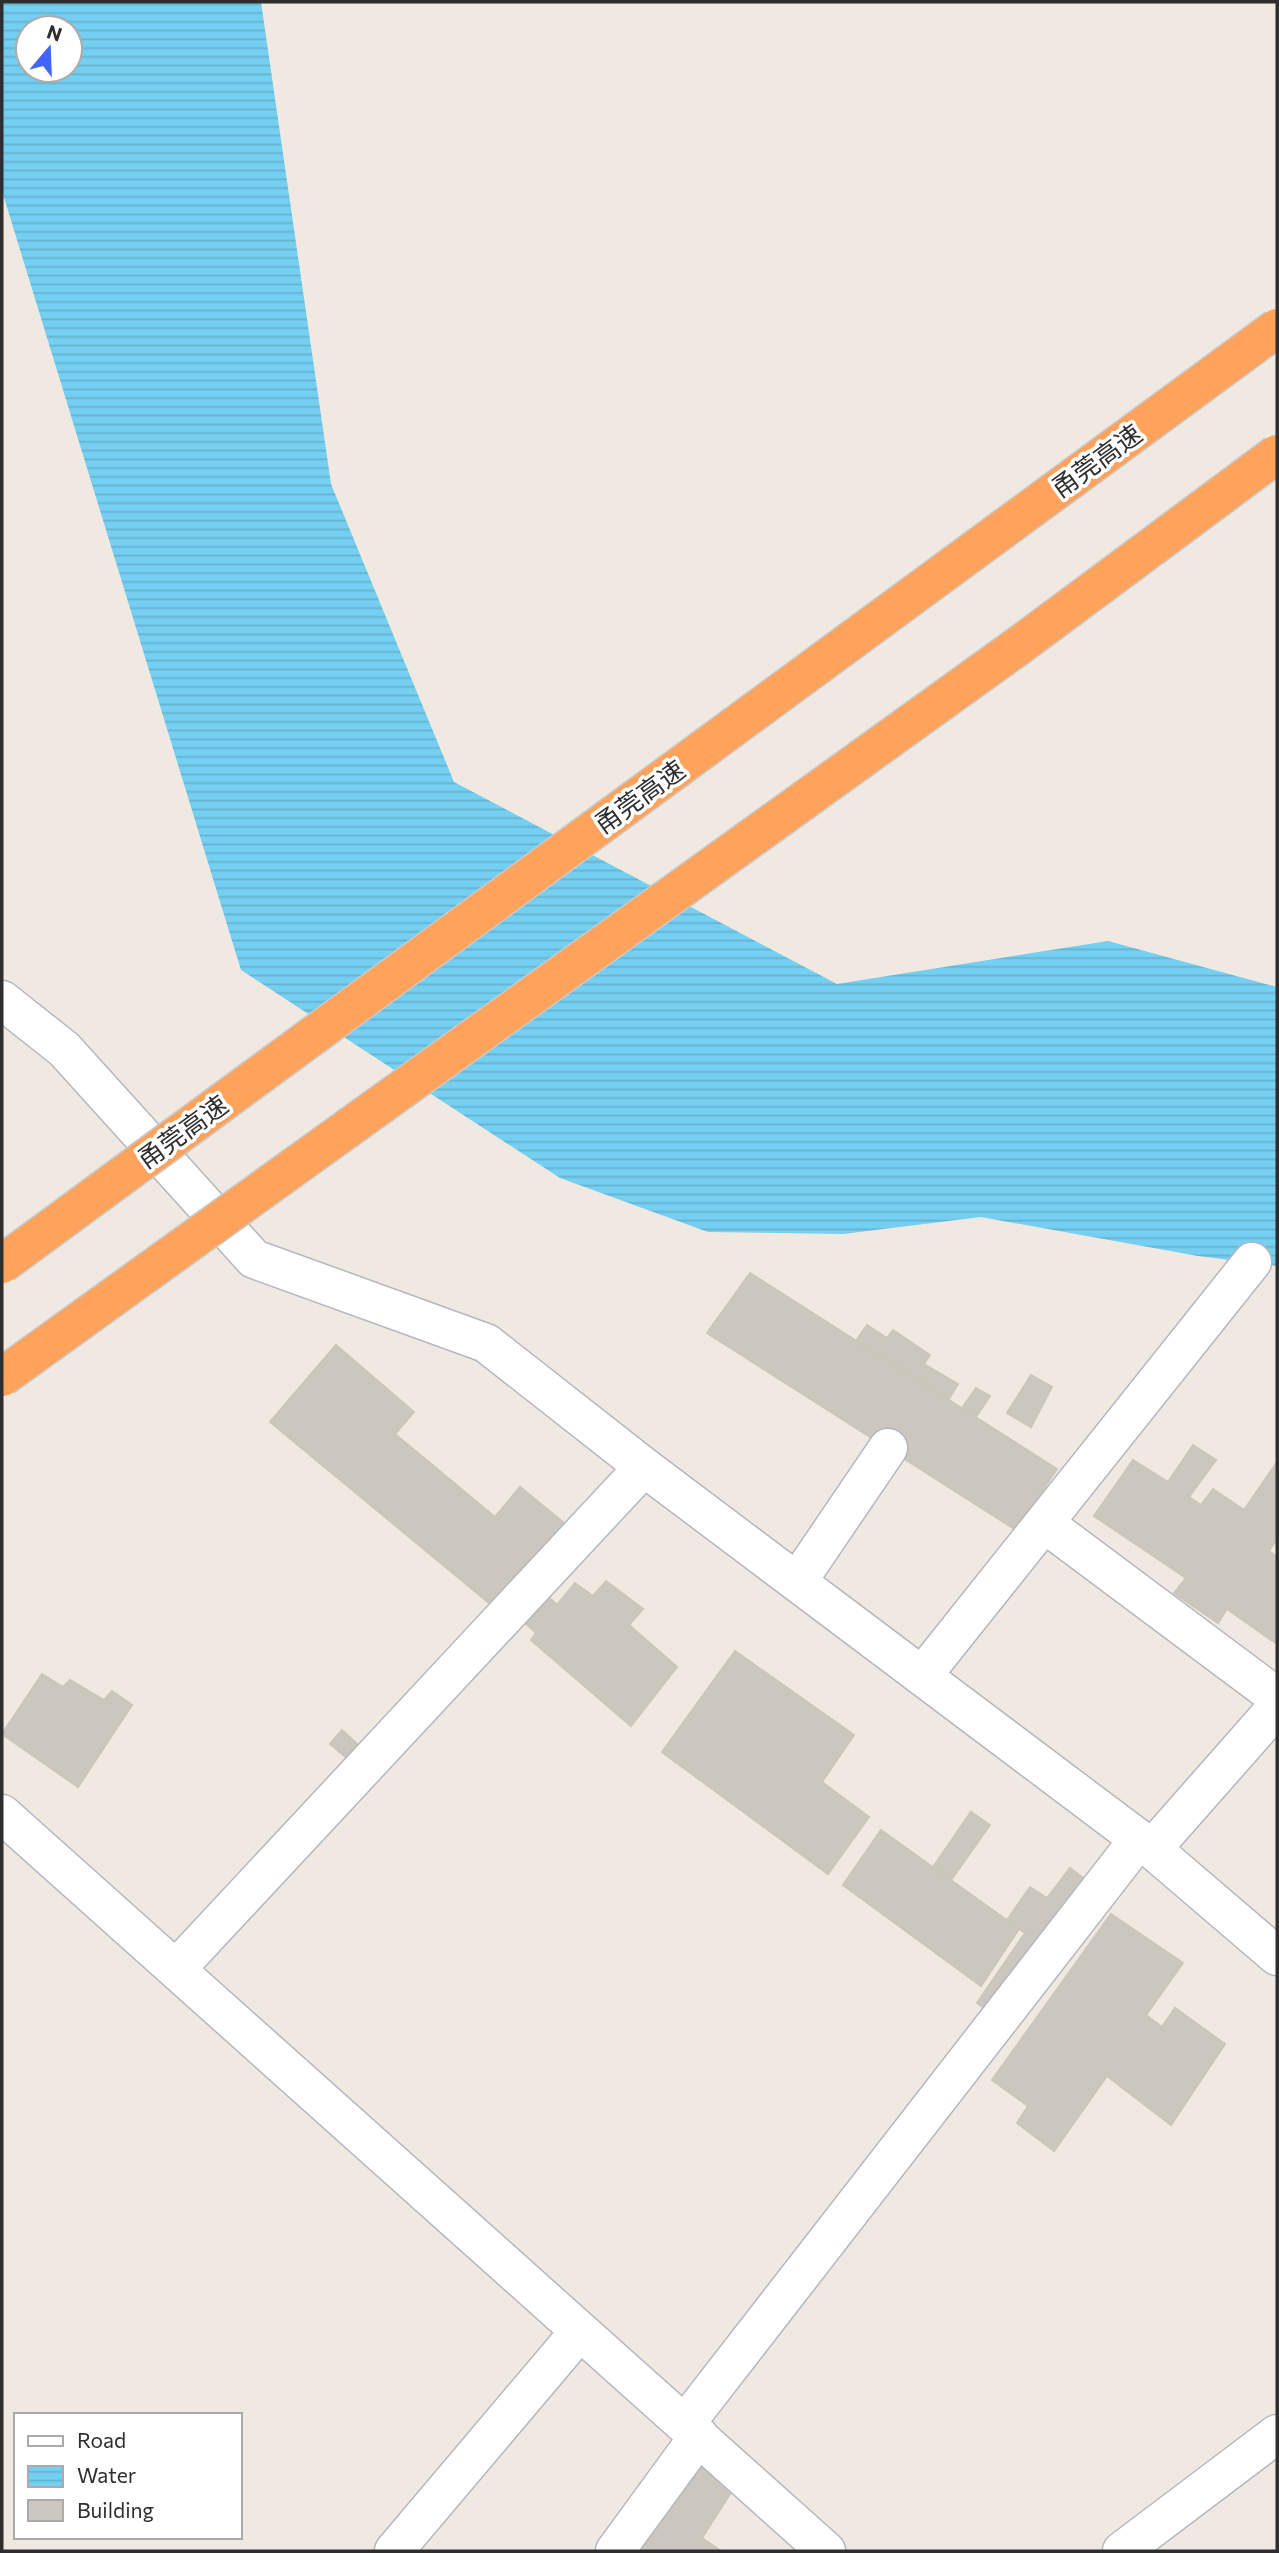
<svg xmlns="http://www.w3.org/2000/svg" width="1279" height="2553" font-family="Commissioner,'Noto Sans SC',sans-serif">
  <defs>
    <pattern id="water-rules" width="6" height="5" patternUnits="userSpaceOnUse" patternTransform="scale(1.75)"><rect width="6" height="5" fill="#75cff0"/><path d="M0 2.5h6" fill="none" stroke="#66b2ce"/></pattern>
  </defs>
  <rect width="100%" height="100%" fill="#efe9e1"/>
  <path fill="url(#water-rules)" fill-rule="evenodd" d="M2,2H261L331,484L454,782L837,984L1108,941L1277,987V1266L1198,1256L981,1217L843,1234L708,1232L560,1178L241,970L2,191ZM28,28H70V70H28Z"/>
  <path fill="#cbc7bf" stroke="#cbc5ba" stroke-width="2" d="M750,1273L1057,1469L1016,1530L707,1333Z
    M867,1325L887,1338L893,1330L930,1355L924,1364L958,1384L948,1400L856,1341Z
    M336,1345L414,1412L395,1434L495,1517L520,1487L569,1527L500,1612L270,1422Z
    M1031,1375L1052,1387L1031,1427L1007,1413Z
    M976,1388L990,1396L976,1417L962,1408Z
    M1193,1445L1216,1460L1189,1497L1201,1505L1213,1489L1244,1510L1277,1462V1539L1269,1551L1277,1557V1644L1227,1609L1218,1623L1174,1593L1186,1578L1094,1516L1133,1460L1168,1482Z
    M606,1581L643,1609L629,1625L677,1667L631,1726L531,1640L536,1633L521,1619L543,1592L557,1605L575,1583L593,1596Z
    M735,1651L854,1735L822,1782L869,1817L828,1874L662,1752Z
    M42,1674L63,1687L70,1680L104,1700L112,1691L132,1705L78,1787L2,1734Z
    M342,1730L368,1754L356,1766L330,1744Z
    M971,1812L990,1825L951,1880L933,1867Z
    M881,1830L1019,1929L981,1986L843,1885Z
    M1070,1868L1090,1883L998,2017L977,2003L1025,1933L1007,1920L1030,1887L1047,1898Z
    M1111,1914L1183,1963L1146,2015L1162,2027L1175,2008L1225,2044L1171,2125L1107,2076L1054,2151L1017,2123L1028,2106L992,2080Z
    M714,2450L732,2491L702,2538L721,2551H639Z"/>
  <g fill="none" stroke-linecap="round" stroke-linejoin="round">
    <defs>
      <path id="street" d="M1044,1523L1277,1697
        M797,1582L888,1448
        M922,1676L1252,1262
        M2,1814L826,2551
        M1152,1849L1277,1707
        M176,1969L644,1467
        M685,2424L1139,1839
        M394,2551L580,2331
        M615,2551L699,2436
        M1122,2551L1277,2434"/>
      <path id="secondary" d="M2,1000L64,1049L254,1259L486,1343L644,1467L1152,1849L1277,1956"/>
    </defs>
    <use href="#street" stroke="#b4b7c1" stroke-width="41"/>
    <use href="#secondary" stroke="#b4b7c1" stroke-width="41"/>
    <use href="#street" stroke="#fff" stroke-width="38"/>
    <use href="#secondary" stroke="#fff" stroke-width="38"/>
    <defs>
      <path id="highway-bridge" d="M2,1264L1277,328
        M2,1377L1017,647L1277,454"/>
    </defs>
    <use href="#highway-bridge" stroke="#c9c9c9" stroke-width="41" stroke-linecap="butt"/>
    <use href="#highway-bridge" stroke="#ffa35c" stroke-width="38"/>
  </g>
  <g text-anchor="middle" dominant-baseline="central" stroke-width="7" stroke-linejoin="round" paint-order="stroke">
    <g font-size="26" fill="#2e2e2e" stroke="#fff">
      <text transform="translate(1096 460) rotate(-36)">甬莞高速</text>
      <text transform="translate(639 796) rotate(-36)">甬莞高速</text>
      <text transform="translate(182 1131) rotate(-36)">甬莞高速</text>
    </g>
  </g>
  <rect width="1279" height="2553" fill="none" stroke="#2e2e2e" stroke-width="7"/>
  <rect x="14" y="2413" width="228" height="126" fill="#ffffff" stroke="#ababab" stroke-width="2"/>
  <rect x="28" y="2436" width="35" height="10" fill="#ffffff" stroke="#ababab" stroke-width="2"/>
  <text x="77" y="2448" font-size="21" fill="#2e2e2e">Road</text>
  <rect x="28" y="2466" width="35" height="21" fill="url(#water-rules)" stroke="#ababab" stroke-width="2"/>
  <text x="77" y="2483" font-size="21" fill="#2e2e2e">Water</text>
  <rect x="28" y="2500" width="35" height="21" fill="#cbc7bf" stroke="#ababab" stroke-width="2"/>
  <text x="77" y="2518" font-size="21" fill="#2e2e2e">Building</text>
  <g transform="translate(49 49) rotate(19)"><circle r="33" fill="#ffffff" stroke="#ababab" stroke-width="2"/>
  <path d="M0-5L12 26L0 18L-12 26Z" fill="#4264fb"/>
  <text y="-10" font-size="19" font-weight="bold" text-anchor="middle" fill="#2e2e2e">N</text>
  </g>
</svg>
